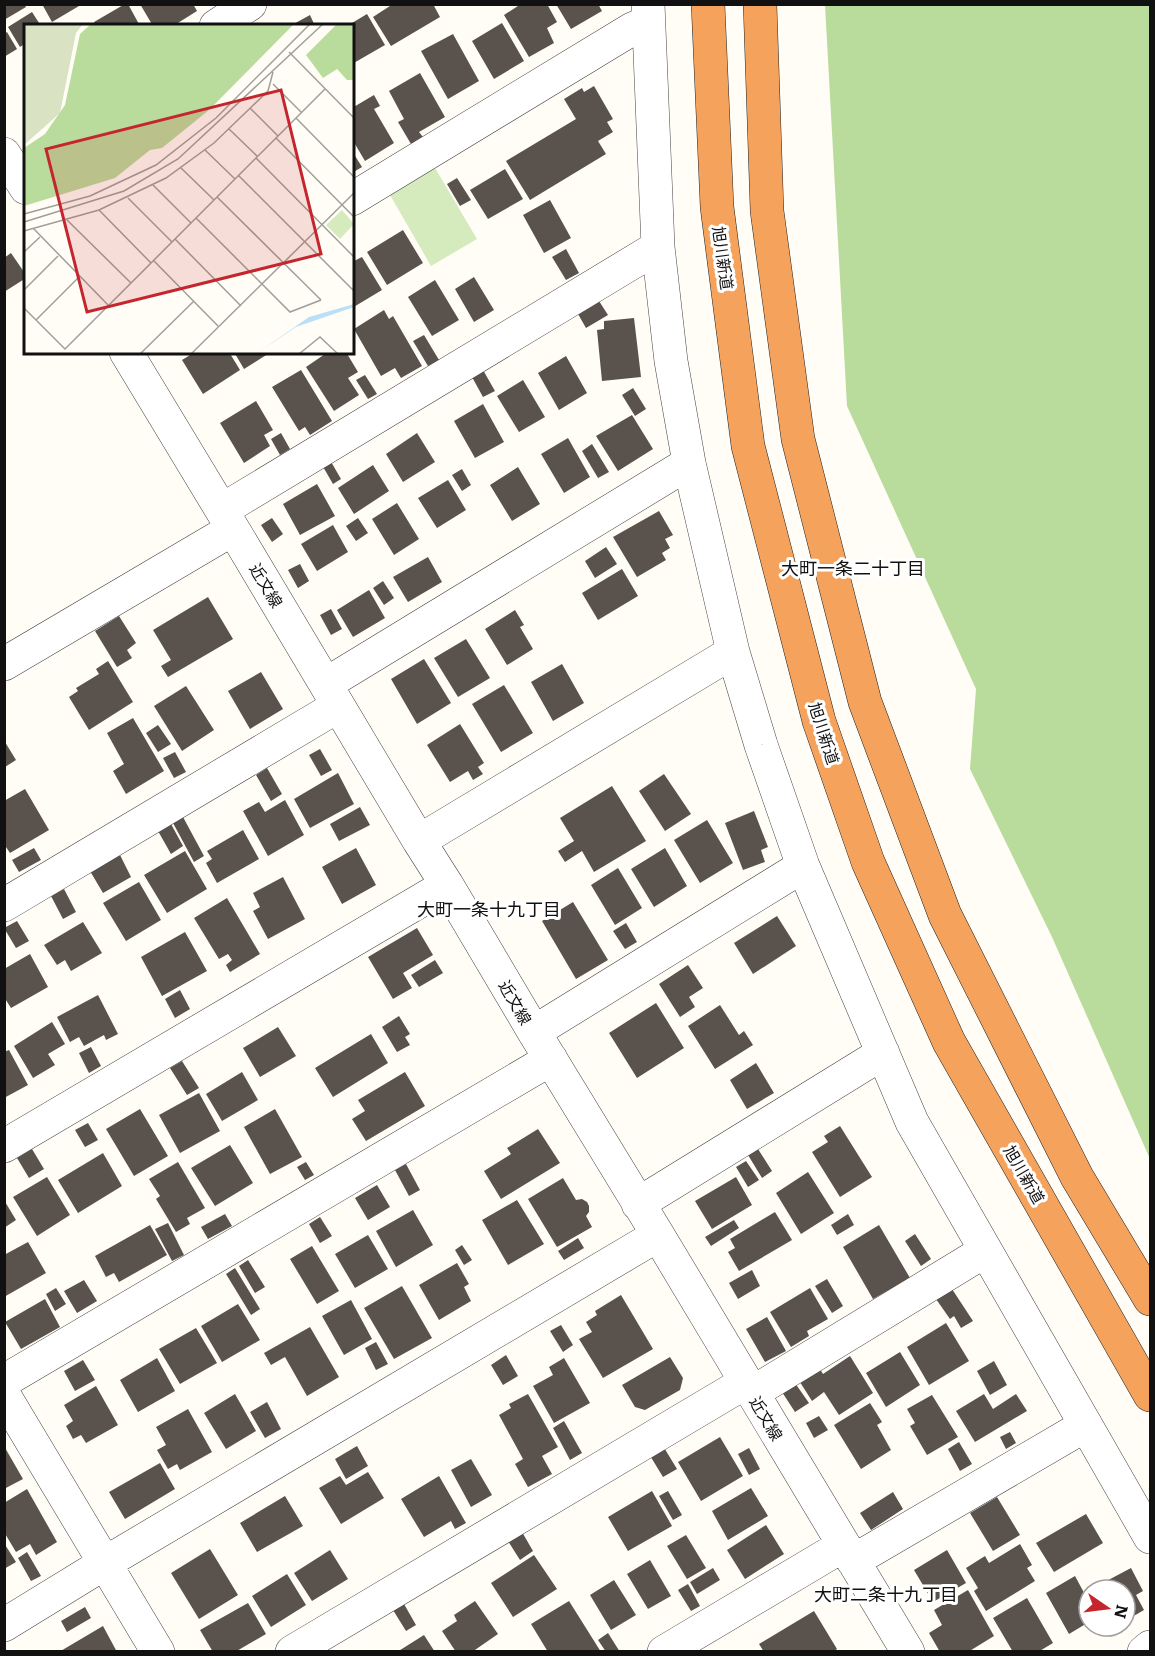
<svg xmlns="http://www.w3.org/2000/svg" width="1155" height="1656" font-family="Literata,'Noto Sans JP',serif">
  <rect width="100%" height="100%" fill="#fffdf5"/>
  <path fill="#d5ebbd" d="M435,168L477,239L431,266L390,195Z"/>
  <path fill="#b9dc9c" d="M825,5H1150V1159L1052,937L970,769L976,689L847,406Z"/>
  <path fill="#5a524d" d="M4,4H24L26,7L4,20Z
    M42,4H78L79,6L52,22Z
    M125,4H128L140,26H96L94,22Z
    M140,4H193L197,11L173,26H153Z
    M393,4H433L440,17L391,46L373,17Z
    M521,4H547L557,22L547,28L554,43L529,57L504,15Z
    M556,4H598L602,11L571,29Z
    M32,12L41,26H26V43L20,47L8,27Z
    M367,14L385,45L352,64V26H347Z
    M310,15L315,26H290Z
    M502,23L524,61L494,79L472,41Z
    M7,32L17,49L4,57V34Z
    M453,34L479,81L448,99L421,51Z
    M420,73L445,117L419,132L423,137L411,144L398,122L404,119L389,91Z
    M594,86L613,119L607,122L613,132L598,141L606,154L530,200L506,161L576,119L564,99L582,88L584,92Z
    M374,95L380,106L374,109L394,143L365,161L352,139V108Z
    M352,151L362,167L352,173Z
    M505,169L523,199L488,219L470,190Z
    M457,178L471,200L460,206L447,184Z
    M550,200L571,238L544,253L523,215Z
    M403,230L423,263L387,285L367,252Z
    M566,249L579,273L566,280L552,257Z
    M11,253L26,275V278L4,292V258Z
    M362,257L382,290L352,308V262Z
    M474,277L494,310L474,322L455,289Z
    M435,280L459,320L432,336L408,297Z
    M599,301L608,315L586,328L578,314Z
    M384,310L389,319L393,316L422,366L401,378L395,368L381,376L354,329Z
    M634,318L641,377L602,381L597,330L604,329V321Z
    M424,335L439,360L428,366L413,341Z
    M195,352H229L240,370L203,394L182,360Z
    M234,352H271L244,369Z
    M328,352H346L358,372L348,378L359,395L334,411L306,367Z
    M566,356L587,393L559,410L538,373Z
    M301,370L332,421L310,435L305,427L299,431L272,387Z
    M483,370L495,391L483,397L472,377Z
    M365,375L377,394L368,399L356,380Z
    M523,380L545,417L519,432L497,396Z
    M633,388L646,409L635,416L622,395Z
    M256,401L273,430L264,435L270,446L244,463L220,423Z
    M483,404L504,442L475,458L454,421Z
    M632,415L653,449L618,471L596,436Z
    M281,433L290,449L280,455L271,439Z
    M417,433L435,462L403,482L386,454Z
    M568,438L590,477L564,493L541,454Z
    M592,444L609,472L598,478L582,451Z
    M330,460L341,479L333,484L322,465Z
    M373,465L389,491L354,514L338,488Z
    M518,467L540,504L512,521L490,485Z
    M462,469L471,485L462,491L452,475Z
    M448,480L466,510L437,528L418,498Z
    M317,484L335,516L300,535L283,504Z
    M397,503L419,539L394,555L372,519Z
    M659,511L673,535L665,539L670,548L662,553L666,560L637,577L613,537Z
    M272,518L283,534L272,542L261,525Z
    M358,518L368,533L356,541L346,526Z
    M333,525L348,552L317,571L301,544Z
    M606,547L617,564L595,578L585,561Z
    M428,557L442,582L408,602L393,577Z
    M300,564L309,581L298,588L288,570Z
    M622,569L638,596L598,620L582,593Z
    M383,581L394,598L384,605L373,588Z
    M369,590L385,618L353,637L337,610Z
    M208,597L233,639L168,677L161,666L171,660L153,630Z
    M331,609L342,629L331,635L320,615Z
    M515,610L524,625L520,627L533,649L507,665L485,629Z
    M119,616L136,643L127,650L132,658L117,667L95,631Z
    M466,639L490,678L458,697L434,658Z
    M424,659L451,703L417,724L391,679Z
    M108,661L133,702L89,730L69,697L78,691L76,688L99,674L96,669Z
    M562,664L584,703L553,721L531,682Z
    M261,672L283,709L250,729L228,691Z
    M504,685L533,733L501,752L472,704Z
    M186,686L214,730L182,751L154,706Z
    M133,718L164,771L126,794L113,771L124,764L107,733Z
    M460,724L484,763L478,767L483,774L473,780L468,771L450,782L427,745Z
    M158,725L171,744L158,752L146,733Z
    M5,742L16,760L5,767Z
    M320,749L332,770L321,776L309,755Z
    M175,752L186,772L174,778L163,758Z
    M267,768L282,794L271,801L256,775Z
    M338,773L354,804L310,828L294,799Z
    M664,774L691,814L665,831L639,791Z
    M612,786L646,841L594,872L582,851L565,862L558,851L574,841L560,818Z
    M25,789L49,830L10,853L4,844V801Z
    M285,800L304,835L268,856L243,811L259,802L265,812Z
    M360,807L370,825L339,841L330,824Z
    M754,811L768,847L761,850L765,862L743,870L725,823Z
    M183,817L204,856L194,862L173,823Z
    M707,820L733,863L700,883L674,840Z
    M171,824L183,846L171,854L158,831Z
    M243,830L259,859L217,883L206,863L212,859L207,851Z
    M34,848L41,860L19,872L12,860Z
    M356,848L376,885L342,904L322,867Z
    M665,848L687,886L654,907L631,869Z
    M185,851L207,889L167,913L144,875Z
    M120,855L131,877L103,893L90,871Z
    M618,868L642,908L615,925L591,885Z
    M283,877L305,919L268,939L253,911L260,907L253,893Z
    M139,882L161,920L126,941L103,903Z
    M64,889L76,912L63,919L51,896Z
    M227,898L260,954L230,972L226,965L232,960L228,954L219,959L194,918Z
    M573,902L608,960L576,979L542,921Z
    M777,916L796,946L753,974L734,943Z
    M17,921L29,941L16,948L4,928Z
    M83,922L102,953L71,971L65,960L57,965L44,945Z
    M626,923L637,942L625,949L613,931Z
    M417,928L433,955L403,973L412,988L393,999L368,957Z
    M185,932L207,971L162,996L141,957Z
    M30,954L48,987L11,1008L4,997V969Z
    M435,960L443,973L419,987L411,975Z
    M688,965L703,988L689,997L695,1007L680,1017L659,984Z
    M180,990L190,1009L175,1018L165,999Z
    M98,995L118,1034L106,1040L104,1035L84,1046L79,1037L70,1042L57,1017Z
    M656,1003L684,1048L637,1078L609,1033Z
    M720,1005L739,1035L744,1031L753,1045L715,1069L688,1026Z
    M399,1016L410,1034L405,1037L410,1045L397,1052L382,1027Z
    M52,1022L65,1044L48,1054L55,1065L33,1078L14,1046Z
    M278,1027L296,1056L260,1077L243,1048Z
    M371,1034L388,1063L333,1097L315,1068Z
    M91,1047L101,1066L89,1073L79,1053Z
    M9,1050L28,1085L4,1098V1052Z
    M182,1061L199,1088L187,1095L170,1068Z
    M756,1063L774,1093L747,1109L730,1080Z
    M242,1072L258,1100L222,1121L206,1094Z
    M405,1072L425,1106L366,1141L352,1119L365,1111L358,1100Z
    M199,1093L220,1131L180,1153L159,1115Z
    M140,1109L168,1156L134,1176L106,1129Z
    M275,1109L302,1157L270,1174L244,1127Z
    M88,1123L98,1140L85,1147L75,1130Z
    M840,1126L872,1177L840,1197L812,1152L828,1142L824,1136Z
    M538,1129L560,1163L501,1199L484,1171L511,1154L507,1148Z
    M230,1145L253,1183L215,1206L191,1168Z
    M32,1149L44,1169L29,1178L17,1158Z
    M758,1149L772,1171L762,1178L748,1155Z
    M103,1153L122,1186L78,1213L58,1180Z
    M746,1161L759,1180L748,1187L736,1167Z
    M178,1162L205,1208L187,1218L190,1224L176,1232L156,1199L160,1196L149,1179Z
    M306,1162L314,1175L305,1180L297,1167Z
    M406,1164L420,1190L409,1196L395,1170Z
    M808,1172L834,1213L801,1234L776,1193Z
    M47,1177L70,1215L37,1236L13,1197Z
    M736,1177L752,1205L712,1229L695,1201Z
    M563,1178L576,1200L582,1199L587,1202L589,1206V1212L586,1216L592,1227L557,1247L528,1199Z
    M377,1185L390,1207L368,1220L355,1198Z
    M4,1200L16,1220L4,1228Z
    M517,1200L544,1244L508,1265L482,1220Z
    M413,1210L433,1245L396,1267L376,1231Z
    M775,1212L792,1240L739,1271L728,1252L735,1248L730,1239Z
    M225,1214L232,1226L208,1239L201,1227Z
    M848,1214L854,1225L837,1235L831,1225Z
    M320,1217L332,1236L320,1243L309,1224Z
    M734,1220L739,1228L711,1246L705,1237Z
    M168,1223L184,1255L172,1261L155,1229Z
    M150,1225L167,1255L119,1282L114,1273L106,1277L95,1256Z
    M879,1225L910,1278L873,1299L843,1247Z
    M915,1234L931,1259L921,1266L905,1241Z
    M368,1235L388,1269L355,1288L335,1254Z
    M578,1238L584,1248L564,1260L558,1251Z
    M28,1242L46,1273L4,1297V1255Z
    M462,1245L472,1260L464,1265L455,1250Z
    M312,1246L339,1291L317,1304L290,1259Z
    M248,1260L265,1287L255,1293L239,1266Z
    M457,1263L469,1284L464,1287L471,1301L439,1320L419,1285Z
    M235,1268L260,1309L251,1315L226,1274Z
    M752,1270L760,1286L738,1299L729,1283Z
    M827,1279L843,1306L832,1313L815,1286Z
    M84,1280L97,1301L77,1313L64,1291Z
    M402,1286L432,1338L394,1359L364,1308Z
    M56,1288L66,1304L55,1311L46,1294Z
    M810,1288L828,1319L807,1331L809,1336L791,1347L770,1312Z
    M952,1289L973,1321L961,1328L954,1316L950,1319L936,1299Z
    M621,1295L653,1349L603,1378L579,1339L592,1332L586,1322L597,1315L595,1311Z
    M45,1299L60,1327L21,1349L5,1322Z
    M351,1300L372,1339L344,1355L322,1316Z
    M238,1304L260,1340L222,1362L201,1326Z
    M767,1317L786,1351L765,1362L746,1329Z
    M946,1323L969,1361L929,1385L907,1347Z
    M561,1325L573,1345L563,1352L550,1331Z
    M310,1327L339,1377L307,1396L285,1357L271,1365L264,1353Z
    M196,1328L217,1363L180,1384L159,1349Z
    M376,1342L388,1364L376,1370L365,1348Z
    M900,1352L920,1385L886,1407L866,1373Z
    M506,1355L518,1376L503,1385L491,1365Z
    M850,1356L873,1393L839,1415L824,1392L812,1401L798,1379L818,1366L823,1374Z
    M670,1357L683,1378L680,1390L645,1410L635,1407L622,1385Z
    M157,1358L175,1391L138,1412L120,1380Z
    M564,1358L590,1403L554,1423L533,1386L553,1375L549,1367Z
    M83,1360L95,1380L75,1391L64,1371Z
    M994,1361L1007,1385L990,1395L977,1371Z
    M795,1383L809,1403L795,1412L782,1392Z
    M96,1386L118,1425L86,1443L81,1435L73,1439L66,1426L73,1421L64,1405Z
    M235,1394L256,1431L226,1449L204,1413Z
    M528,1394L558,1447L542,1456L552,1474L528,1487L515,1464L523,1459L499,1415L511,1408L509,1404Z
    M984,1394L993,1409L1016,1394L1027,1411L975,1442L956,1411Z
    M932,1395L958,1437L927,1455L910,1426L915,1423L907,1409Z
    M267,1402L281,1429L265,1438L250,1412Z
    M870,1403L882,1422L877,1425L891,1450L861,1469L834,1425Z
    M188,1409L212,1452L180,1470L177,1464L168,1469L157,1450L166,1445L156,1427Z
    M819,1416L828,1430L814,1438L806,1423Z
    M564,1421L582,1453L570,1460L553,1428Z
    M1010,1432L1016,1443L1006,1449L1000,1437Z
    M720,1437L743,1476L701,1501L678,1462Z
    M959,1442L972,1464L960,1471L948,1449Z
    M4,1446L23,1479L4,1489Z
    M357,1446L368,1466L346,1479L335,1459Z
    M663,1446L677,1469L663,1477L649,1454Z
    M749,1448L760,1469L749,1475L738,1454Z
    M471,1459L492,1495L471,1507L451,1470Z
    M160,1463L175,1489L125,1519L109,1492Z
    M368,1472L384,1498L341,1524L319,1488L340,1476L346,1485Z
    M439,1476L466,1523L455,1529L451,1521L424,1537L401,1499Z
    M751,1488L768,1516L728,1540L712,1511Z
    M27,1489L57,1542L36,1555L30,1544L16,1552L4,1532V1503Z
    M652,1491L672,1526L628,1551L608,1517Z
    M668,1491L682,1515L673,1520L659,1496Z
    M893,1492L903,1509L871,1530L860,1513Z
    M285,1496L303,1526L257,1552L240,1523Z
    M997,1497L1020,1535L993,1551L970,1513Z
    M1086,1514L1103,1543L1054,1572L1036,1543Z
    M766,1525L784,1554L745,1579L727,1550Z
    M522,1532L533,1551L520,1560L508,1541Z
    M686,1535L706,1568L687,1579L667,1546Z
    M4,1543L16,1562L4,1569Z
    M1020,1544L1032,1565L1027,1568L1035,1581L986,1611L974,1591L978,1588L966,1568L985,1556L989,1563Z
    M210,1549L238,1595L199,1619L171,1573Z
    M330,1550L348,1579L312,1601L294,1573Z
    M947,1550L966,1583L933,1602L914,1570Z
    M27,1552L41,1576L31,1581L18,1558Z
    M534,1555L557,1589L513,1617L491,1583Z
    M650,1560L671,1596L648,1609L627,1574Z
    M713,1568L720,1580L697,1594L690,1582Z
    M1131,1568L1143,1591L1136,1595L1144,1610L1125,1621V1590H1099L1097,1586Z
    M287,1574L306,1605L271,1627L252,1596Z
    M1075,1576L1089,1602V1622L1069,1634L1046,1593Z
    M614,1580L636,1615L611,1630L590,1595Z
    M688,1584L700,1606L691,1611L678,1590Z
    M968,1590L994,1636L968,1652H940L929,1633L942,1625L934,1610Z
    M1027,1598L1053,1643L1038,1652H1013L993,1618Z
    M475,1601L498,1634L472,1652H456L442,1631L457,1621L454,1615Z
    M569,1601L601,1652H548L531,1624Z
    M248,1603L266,1634L235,1652H213L200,1630Z
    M404,1604L416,1625L406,1631L393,1610Z
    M85,1607L91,1618L67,1632L61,1621Z
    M814,1611L837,1649L833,1652H764L759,1644Z
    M103,1626L117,1652H59Z
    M608,1633L620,1652H606L598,1640Z
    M424,1635L435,1652H397Z"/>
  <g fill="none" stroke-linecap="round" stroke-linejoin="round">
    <defs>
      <path id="minor" d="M648,4L658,247L671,361L689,463L733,652L761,745L803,866L912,1122L1150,1537
        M216,26L250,4
        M4,154L26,188
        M352,199L632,29L648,22
        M126,352L233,529L419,841L447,885L534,1032L658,1235L908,1652
        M222,510L658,247
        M4,664L233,529
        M326,684L689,463
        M419,841L733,652
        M4,905L338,706
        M534,1032L803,866
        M4,1146L447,885
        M638,1204L883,1053
        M4,1381L551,1059
        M752,1393L985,1251
        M4,1395L158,1652
        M853,1561L1086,1425
        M4,1625L105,1563L658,1235
        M292,1652L746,1382
        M664,1652L844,1545
        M1144,1652L1150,1647"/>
      <path id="highway" d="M708,4L717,207L748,446L819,721L868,862L949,1042L1150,1395
        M760,4L767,211L798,439L865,702L945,915L1077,1177L1150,1299"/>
    </defs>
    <use href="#minor" stroke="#444" stroke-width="34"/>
    <use href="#highway" stroke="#222" stroke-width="34"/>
    <use href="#minor" stroke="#fff" stroke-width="33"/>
    <use href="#highway" stroke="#f5a25d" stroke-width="33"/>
  </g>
  <g text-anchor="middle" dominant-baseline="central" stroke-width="6" stroke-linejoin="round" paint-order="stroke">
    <g font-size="16" fill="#111" stroke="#fff">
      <text transform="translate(724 258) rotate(82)">旭川新道</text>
      <text transform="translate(267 585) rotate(59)">近文線</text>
      <text transform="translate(825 733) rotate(72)">旭川新道</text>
      <text transform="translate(516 1002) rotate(60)">近文線</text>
      <text transform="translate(1025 1174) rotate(60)">旭川新道</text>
      <text transform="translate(767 1418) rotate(59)">近文線</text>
    </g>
    <g font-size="18" fill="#111" stroke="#fff">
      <text x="853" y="567">大町一条二十丁目</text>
      <text x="489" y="908">大町一条十九丁目</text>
      <text x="886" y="1593">大町二条十九丁目</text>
    </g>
  </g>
  <g transform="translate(24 24)">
    <rect width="330" height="330" fill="#fffdf5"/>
    <path d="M318,186L330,200L316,215L302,201Z" fill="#d5ebbd"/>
    <path d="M67,0H270L185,86L138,124L126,126L91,154L0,182V124L21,110L41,81L56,10ZM313,0H330L329,56H323L313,45L299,54L282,31Z" fill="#b9dc9c"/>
    <path d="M0,0H59L52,9L36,89L0,121Z" fill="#d9e3c4"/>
    <path d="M330,280V283L272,303L232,330L285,293Z" fill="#b9e0f7"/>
    <path fill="none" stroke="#a09f9a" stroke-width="1.5" d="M265,28L330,94M249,60L278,89M226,84L254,112M272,94L330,153M205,105L234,133M252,114L330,193M181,126L211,155M232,134L330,233M157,144L190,176M215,152L330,267M129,161L167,199M193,173L297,276M104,174L148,218M75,186L127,239M0,190L66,172L132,141L192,94L286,0M172,194L266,288L297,276M43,196L107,259M0,198L100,167L154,135L299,0M9,204L85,282M0,207L75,186L142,154L190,119L244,67L249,48M151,215L217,282M0,228L16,213M130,237L194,302M0,266L34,232M0,284L41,325L301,65M12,296L55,253M116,330L170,277M167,330L330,169M275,330L296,313L314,330"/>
    <path fill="#c4262e" fill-opacity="0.15" stroke="#c4262e" stroke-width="3" d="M257,66L297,230L63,288L22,125Z"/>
    <rect width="330" height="330" fill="none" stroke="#111" stroke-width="3"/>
  </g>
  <rect width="1155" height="1656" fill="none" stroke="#111111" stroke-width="12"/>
  <g transform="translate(1107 1608) rotate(104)"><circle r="28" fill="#ffffff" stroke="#a0a0a0" stroke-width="1.5"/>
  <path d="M0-4.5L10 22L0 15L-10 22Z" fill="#c4262e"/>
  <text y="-9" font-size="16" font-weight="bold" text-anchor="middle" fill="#111111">N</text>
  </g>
</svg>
